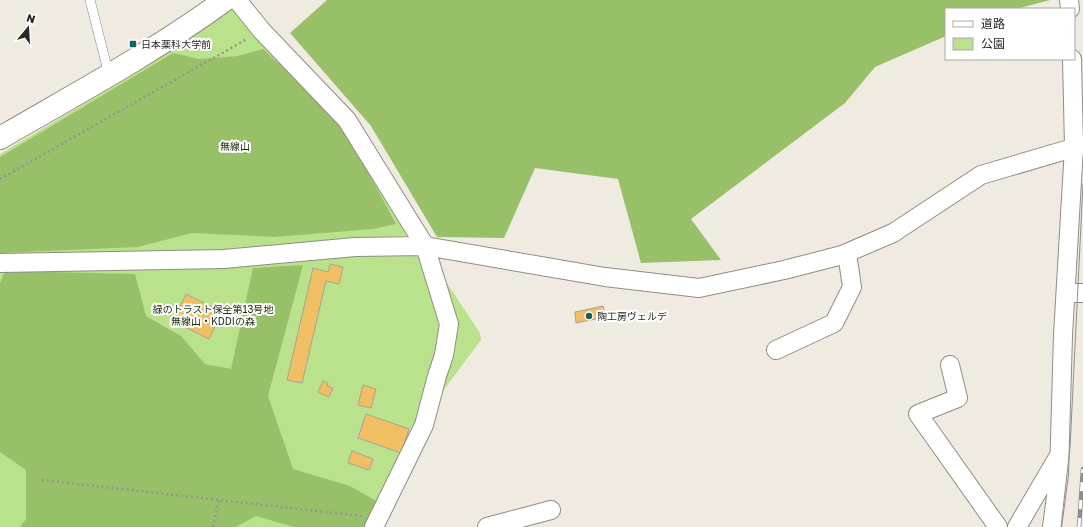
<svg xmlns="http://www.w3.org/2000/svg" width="1083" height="527" font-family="'Golos Text','Noto Sans JP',sans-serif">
  <rect width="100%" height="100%" fill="#f0ebe1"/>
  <path fill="#bae28c" d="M235,7L343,119L427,253L480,333L481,340L419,423L374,527H0V154L131,76Z"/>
  <path fill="#97c068" d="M327,0H1050L1016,9H946V36L875,67L845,103L691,219L721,260L641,263L618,179L535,168L504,238L437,237L371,126L290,33Z
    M263,49L341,122L396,224L373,229L274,237L192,233L138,247L0,253V157L173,53L199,59L238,56Z
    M303,265L268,396L293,469L350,486L378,502L367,527H294L256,516L236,527H20L26,519V470L0,452V283L5,271L135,274L146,316L181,336L205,364L231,369L253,268Z"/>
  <path fill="#f1bf63" stroke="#a7a299" d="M330,264L343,267L339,284L326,281L302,383L287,380L313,268L328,272Z
    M186,294L222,312L209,339L173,321Z
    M603,306L606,317L576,323L575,312Z
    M323,381L328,383L327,386L333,388L329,397L318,392Z
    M363,385L376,389L371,408L358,405Z
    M366,414L409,429L401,453L358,438Z
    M352,451L373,459L369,470L348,463Z"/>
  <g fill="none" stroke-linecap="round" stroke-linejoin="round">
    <defs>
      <path id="lane" d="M90,0L109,75"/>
      <path id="street" d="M237,0L262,31L347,120L425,246L449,324L444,355L437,376L424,425L374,527
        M1069,0L1070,9
        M0,263L224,259L355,247L425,246L605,277L699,288L784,270L842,255L893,233L981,175L1083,145
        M1066,293H1083
        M776,350L834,323L852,287L847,253
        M950,365L958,398L918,414L998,527
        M487,527L551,510
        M1017,527L1058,457
        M1052,527L1059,474L1063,335L1074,147L1072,59"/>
      <path id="secondary" d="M0,138C76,94 154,52 225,0"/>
    </defs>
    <use href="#lane" stroke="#928d84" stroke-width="10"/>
    <use href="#street" stroke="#928d84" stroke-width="20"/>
    <use href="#secondary" stroke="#928d84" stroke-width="24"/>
    <path stroke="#97948d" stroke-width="2.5" stroke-dasharray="2 3" stroke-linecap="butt" d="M0,179L247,39
      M42,480L361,516
      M213,527L219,500"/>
    <use href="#lane" stroke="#fff" stroke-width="9"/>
    <use href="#street" stroke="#fff" stroke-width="18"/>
    <use href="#secondary" stroke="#fff" stroke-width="22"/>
    <path stroke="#918e87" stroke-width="1" d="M1061,527L1070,448L1083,184"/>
    <defs>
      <path id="rail" d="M1079,527L1083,469"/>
    </defs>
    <use href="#rail" stroke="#918e87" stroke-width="4.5"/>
    <use href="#rail" stroke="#fff" stroke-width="3" stroke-dasharray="9" stroke-linecap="butt"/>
  </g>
  <g fill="#15625b" stroke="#fff" stroke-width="1.5">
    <rect x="129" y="40" width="8" height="8" rx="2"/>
    <circle cx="589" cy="316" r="4"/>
  </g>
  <g text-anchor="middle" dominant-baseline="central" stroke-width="4" stroke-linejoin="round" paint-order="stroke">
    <g font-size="10" fill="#2a2824" stroke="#fff" text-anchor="start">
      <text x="141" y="44">日本薬科大学前</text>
      <text x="597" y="316">陶工房ヴェルデ</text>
    </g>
    <g font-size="10" fill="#23330e" stroke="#fff">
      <text x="235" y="146">無線山</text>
      <text x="213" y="309">緑のトラスト保全第13号地<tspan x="213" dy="12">無線山・KDDIの森</tspan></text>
    </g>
  </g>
  <rect x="945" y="8" width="130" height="52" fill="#ffffff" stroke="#aaa9a7"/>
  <rect x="953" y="21" width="20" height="6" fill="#ffffff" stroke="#aaa9a7"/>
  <text x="981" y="28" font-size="12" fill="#2a2824">道路</text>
  <rect x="953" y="38" width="20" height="12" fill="#bae28c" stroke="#aaa9a7"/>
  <text x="981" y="48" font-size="12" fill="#2a2824">公園</text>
  <g transform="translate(28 28) rotate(18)" stroke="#ffffff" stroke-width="3" paint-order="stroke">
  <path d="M0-3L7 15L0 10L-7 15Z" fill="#2a2824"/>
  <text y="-6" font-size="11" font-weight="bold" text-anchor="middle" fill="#2a2824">N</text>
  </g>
</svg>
